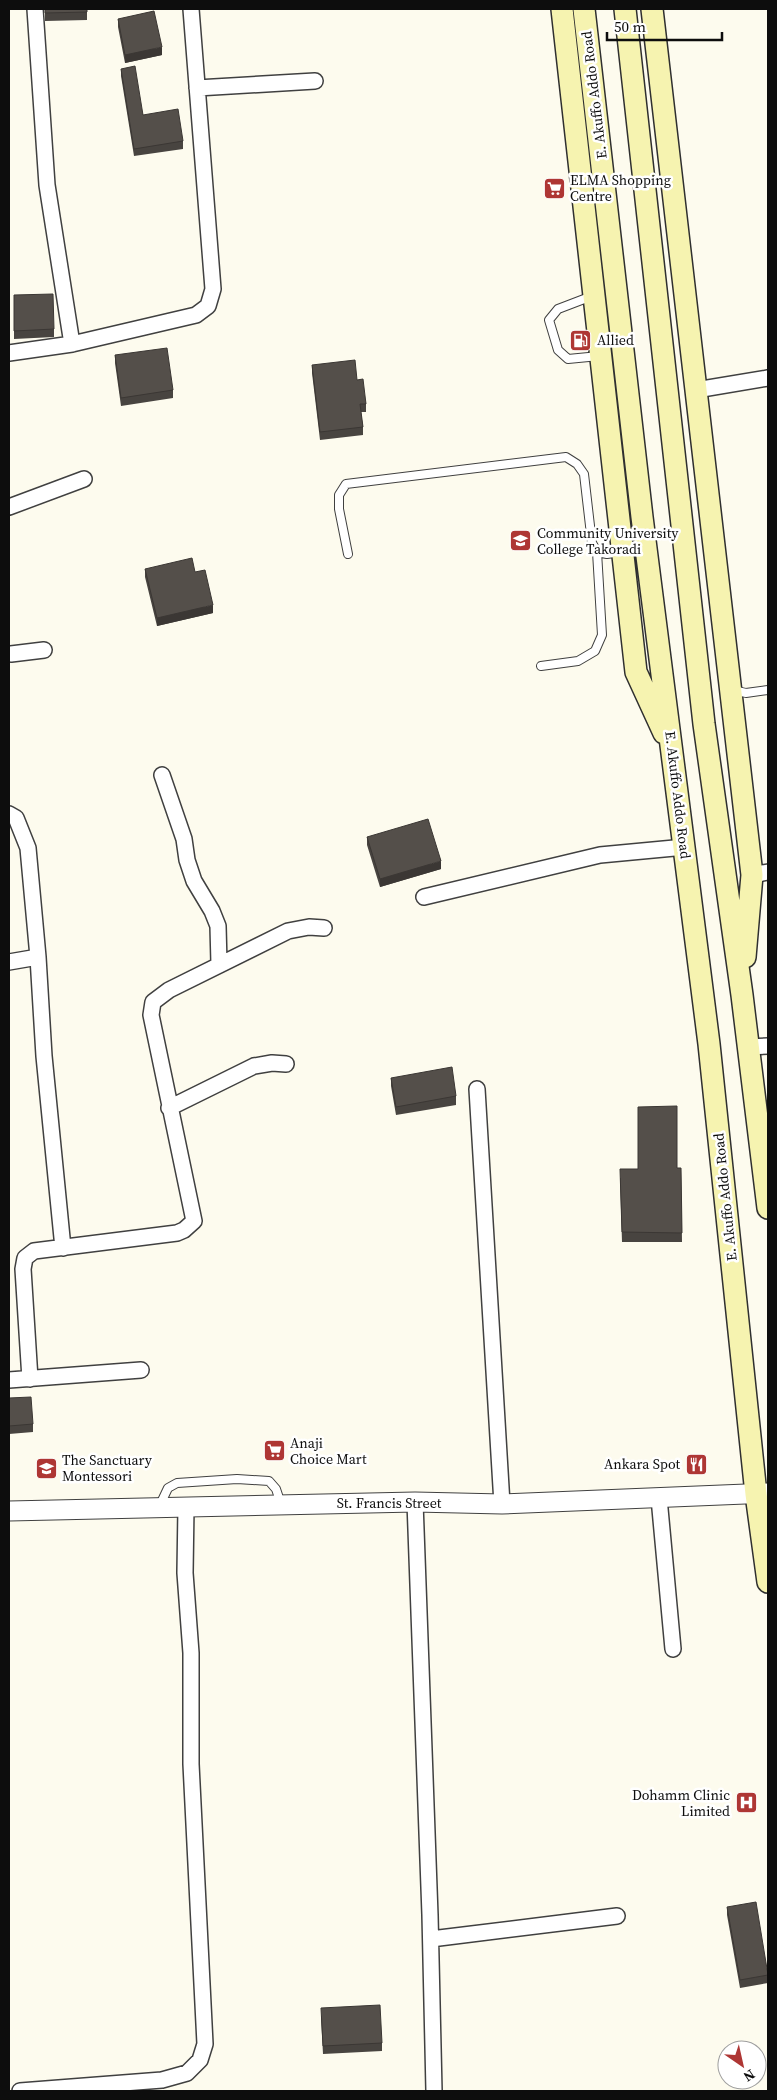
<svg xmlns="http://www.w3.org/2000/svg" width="777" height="2100" font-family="'Source Serif 4',serif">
  <rect width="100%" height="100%" fill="#fdfbee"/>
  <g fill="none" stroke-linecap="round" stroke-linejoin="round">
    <defs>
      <path id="service" d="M592,296L558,309L549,320L558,350L568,359L599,356
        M348,554L339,509V495L346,484L566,457L577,464L584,474L592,543L597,552L607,554L621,552
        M541,666L578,661L595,651L602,635L597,552
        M733,690L746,693L768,690
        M159,1507L168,1488L177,1483L237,1479L269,1481L276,1489L281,1504"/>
      <path id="minor" d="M35,9L47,185L72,344
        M197,88L315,81
        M9,353L72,344L196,315L208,306L213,289L191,9
        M696,390L768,378
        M9,507L84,479
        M11,654L44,650
        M162,775L184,839L187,860L194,881L212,911L218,926L219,964
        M9,814L16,818L28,848L38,957L44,1056L63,1248
        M752,875L768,872
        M424,897L600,855L685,847
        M9,962L38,957
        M748,1047L768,1046
        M477,1089L502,1504
        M169,1108L254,1066L272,1063L286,1064
        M30,1379L23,1269L25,1258L34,1251L177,1233L184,1230L194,1221L151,1015L153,1002L169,990L288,931L309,927L324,928
        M9,1380L141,1370
        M659,1498L673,1649
        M415,1502L430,1915L434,2091
        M431,1939L617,1916
        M20,2091L162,2080L187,2073L200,2060L205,2044L191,1764V1653L185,1573L186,1507"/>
      <path id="tertiary" d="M9,1511L415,1502L502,1504L768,1493"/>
      <path id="secondary" d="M562,9L636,672L664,733
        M584,9L642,517L709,1044L756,1494L768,1582
        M625,9L704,724L742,995L768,1208
        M652,9L752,875L745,957"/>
    </defs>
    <use href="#service" stroke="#404040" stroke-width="10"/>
    <use href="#minor" stroke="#404040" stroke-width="18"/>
    <use href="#tertiary" stroke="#404040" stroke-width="21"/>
    <use href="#secondary" stroke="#2f2f2f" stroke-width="24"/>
    <use href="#service" stroke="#fff" stroke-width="8"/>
    <use href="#minor" stroke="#fff" stroke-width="15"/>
    <use href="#tertiary" stroke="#fff" stroke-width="19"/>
    <use href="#secondary" stroke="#f6f3b0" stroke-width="21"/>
  </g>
  <path fill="#484440" d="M45,9H87V20L45,21Z
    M118,19L162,55L125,63L118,27Z
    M121,69L143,115L183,141V149L134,156L121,76Z
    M14,295L54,329V337L14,339Z
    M115,355L173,390V398L121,406L115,363Z
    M312,365L357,380L366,404V412H361L363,427V435L320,440L312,373Z
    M145,569L213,613L157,626L145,577Z
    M367,837L441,869L380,887L367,845Z
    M391,1078L456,1096V1105L396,1115L391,1086Z
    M677,1168H681L682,1242H622L620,1178Z
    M9,1398L33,1424V1432L9,1434Z
    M727,1907L768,1975V1983L740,1988L727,1915Z
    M321,2016L382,2043V2051L323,2054Z"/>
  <path fill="#3b3734" d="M162,47V55L125,63V55Z
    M213,605V613L157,626V618Z
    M441,861V869L380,887V879Z"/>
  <path fill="#544f4a" stroke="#3b3734" d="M45,9H87V12L45,13Z
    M154,11L162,47L125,55L118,19Z
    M135,66L143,115L178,109L183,141L134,149L121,69Z
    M53,294L54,329L14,331V295Z
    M167,348L173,390L121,398L115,355Z
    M355,360L357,380L363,379L366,404H360L363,427L320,432L312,365Z
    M192,558L195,572L205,570L213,605L157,618L145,569Z
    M428,819L441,861L380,879L367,837Z
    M452,1067L456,1096L396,1107L391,1078Z
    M677,1106V1168H681L682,1233L622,1232L620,1169H638V1107Z
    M31,1397L33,1424L9,1426V1398Z
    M756,1902L768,1975L740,1980L727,1907Z
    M380,2005L382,2043L323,2046L321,2008Z"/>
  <defs>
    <symbol id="supermarket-square" viewBox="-11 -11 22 22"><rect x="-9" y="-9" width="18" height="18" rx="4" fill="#ae3634" stroke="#fff"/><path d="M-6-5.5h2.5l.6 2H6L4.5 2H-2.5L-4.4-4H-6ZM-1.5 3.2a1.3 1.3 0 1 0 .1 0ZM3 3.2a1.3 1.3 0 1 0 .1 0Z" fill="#fff"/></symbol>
    <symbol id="fuel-square" viewBox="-11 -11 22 22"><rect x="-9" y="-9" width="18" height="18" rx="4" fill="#ae3634" stroke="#fff"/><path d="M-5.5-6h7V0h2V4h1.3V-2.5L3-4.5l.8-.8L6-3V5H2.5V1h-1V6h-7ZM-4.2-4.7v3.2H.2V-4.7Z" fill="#fff"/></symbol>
    <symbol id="university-square" viewBox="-11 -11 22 22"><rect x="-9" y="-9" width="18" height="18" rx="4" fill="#ae3634" stroke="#fff"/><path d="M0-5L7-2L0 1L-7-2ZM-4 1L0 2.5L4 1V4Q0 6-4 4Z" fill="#fff"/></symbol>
    <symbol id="restaurant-square" viewBox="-11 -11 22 22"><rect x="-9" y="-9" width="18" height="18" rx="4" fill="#ae3634" stroke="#fff"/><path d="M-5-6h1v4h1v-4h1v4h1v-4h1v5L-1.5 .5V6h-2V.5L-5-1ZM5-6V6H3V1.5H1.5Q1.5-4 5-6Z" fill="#fff"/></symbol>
    <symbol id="school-square" viewBox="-11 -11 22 22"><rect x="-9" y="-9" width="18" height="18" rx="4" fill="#ae3634" stroke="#fff"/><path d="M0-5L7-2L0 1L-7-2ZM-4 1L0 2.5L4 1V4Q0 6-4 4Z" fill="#fff"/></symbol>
    <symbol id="hospital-square" viewBox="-11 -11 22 22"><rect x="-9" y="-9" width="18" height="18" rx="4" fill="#ae3634" stroke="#fff"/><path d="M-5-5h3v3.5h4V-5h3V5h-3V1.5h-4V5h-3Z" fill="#fff"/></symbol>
  </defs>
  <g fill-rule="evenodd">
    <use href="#supermarket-square" x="542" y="176" width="25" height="25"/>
    <use href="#fuel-square" x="568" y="328" width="25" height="25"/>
    <use href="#university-square" x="508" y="528" width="25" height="25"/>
    <use href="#supermarket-square" x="262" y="1438" width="25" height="25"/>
    <use href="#restaurant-square" x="684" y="1452" width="25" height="25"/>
    <use href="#school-square" x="34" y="1456" width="25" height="25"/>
    <use href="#hospital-square" x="734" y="1790" width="25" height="25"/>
  </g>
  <g text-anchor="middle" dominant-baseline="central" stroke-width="5" stroke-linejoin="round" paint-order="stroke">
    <g font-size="14" fill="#0d0d0d" stroke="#fff">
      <text transform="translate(594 95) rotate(-97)">E. Akuffo Addo Road</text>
      <text transform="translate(678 795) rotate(83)">E. Akuffo Addo Road</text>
      <text transform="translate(725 1197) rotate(-96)">E. Akuffo Addo Road</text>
      <text x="389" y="1503">St. Francis Street</text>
    </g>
    <g font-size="14" fill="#0d0d0d" stroke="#fff" text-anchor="start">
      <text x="570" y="180">ELMA Shopping<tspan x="570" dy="16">Centre</tspan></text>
      <text x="597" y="340">Allied</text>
      <text x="537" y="533">Community University<tspan x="537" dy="16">College Takoradi</tspan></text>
      <text x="290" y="1443">Anaji<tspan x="290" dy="16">Choice Mart</tspan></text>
      <text x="62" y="1460">The Sanctuary<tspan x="62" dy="16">Montessori</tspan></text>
      <text x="680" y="1464" text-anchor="end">Ankara Spot</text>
      <text x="730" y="1795" text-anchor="end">Dohamm Clinic<tspan x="730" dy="16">Limited</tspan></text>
    </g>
  </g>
  <rect width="777" height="2100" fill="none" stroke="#0d0d0d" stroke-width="20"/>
  <g transform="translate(742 2065) rotate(146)"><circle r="24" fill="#ffffff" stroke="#9e9e9e"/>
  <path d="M0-4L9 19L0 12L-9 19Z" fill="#ae3634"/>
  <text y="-8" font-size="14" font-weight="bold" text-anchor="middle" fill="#0d0d0d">N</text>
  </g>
  <path d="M607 32v8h115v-8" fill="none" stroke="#0d0d0d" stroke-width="2.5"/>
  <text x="614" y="32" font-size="15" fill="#0d0d0d" stroke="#ffffff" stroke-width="4" paint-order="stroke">50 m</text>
</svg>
